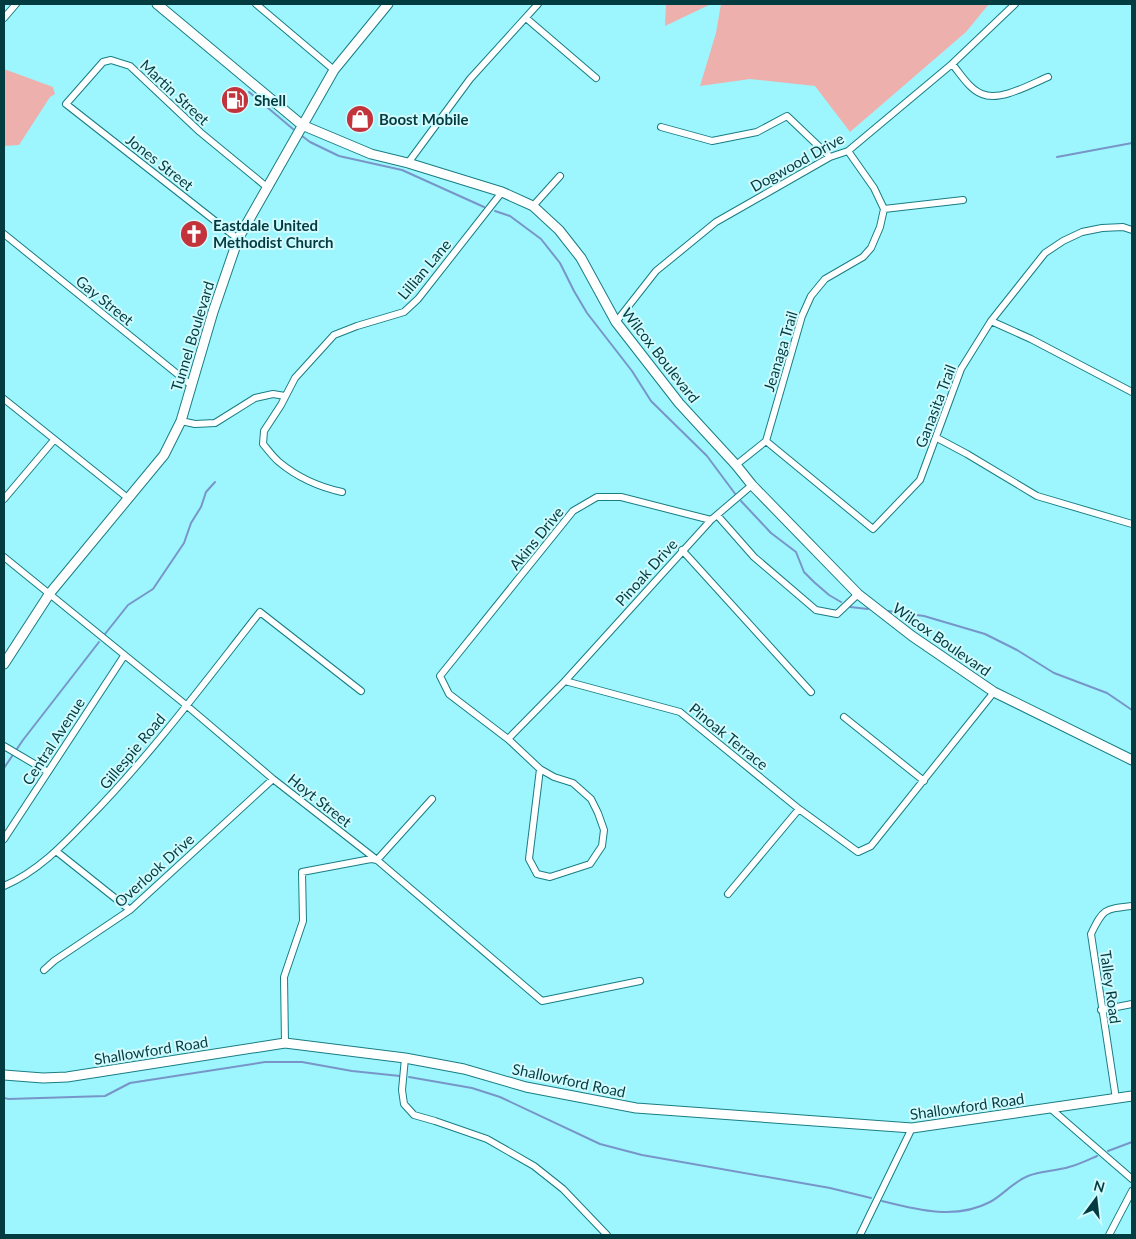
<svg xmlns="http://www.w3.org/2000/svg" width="1136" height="1239" font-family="Lato,sans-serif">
  <rect width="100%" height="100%" fill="#9df6fd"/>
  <path fill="#edb0ad" d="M666,4H711L665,26Z
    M721,4H989L966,32L850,132L815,86L750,79L700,86L716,33Z
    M4,69L53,87L55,94L50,97L19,145L4,146Z"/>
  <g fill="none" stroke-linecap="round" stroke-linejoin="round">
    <path stroke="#7895c9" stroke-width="2" d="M249,92L293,129
      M302,136L310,142L339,156L402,170L484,207
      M1057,157L1132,143
      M495,211L510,216L541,239L560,263L574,291L587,313L632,371L651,401L707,456L736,495
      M741,501L771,533L796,552L804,572L814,582L829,595L841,602
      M850,607L868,609
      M888,611L924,616L985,634L1017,650L1054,673L1107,693L1132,710
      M105,634L128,605L153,589L184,543L191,523L201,507L206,492L215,482
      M4,768L23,740L99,642
      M409,1077L472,1088L500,1097L600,1144L642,1155L830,1188L871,1198
      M4,1098L9,1099L105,1096L130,1083L265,1062H302L352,1071L400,1076
      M1108,1151L1132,1142
      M882,1201C918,1210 956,1220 990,1202C1003,1195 1013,1182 1028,1176C1040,1171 1056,1171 1069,1167C1078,1165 1088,1160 1097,1156"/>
    <defs>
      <path id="street" d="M256,4L334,70
        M4,18L16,4
        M526,18L596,78
        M952,64C960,73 969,89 982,94C1000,102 1031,84 1048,77
        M661,127L712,141L757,132L787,116L830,157
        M408,163L470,79L538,4
        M533,206L560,176
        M884,209L963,200
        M4,234L191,385
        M238,239L66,104L103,62L111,60L130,66L200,132L268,188
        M991,321L1031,339L1132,392
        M616,322L656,271L716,222L830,157L848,151L952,64L1015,4
        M4,399L129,499
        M181,421L195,424L215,423L255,398L273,394L285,396
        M937,438L967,454L1037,496L1132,524
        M766,441L873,529L920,480L961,369L991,321L1045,253L1063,241L1082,232L1102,228L1123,227L1132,230
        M736,465L766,441L802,316L811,296L825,279L863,257L871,248L880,227L884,209L874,188L848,151
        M342,492C319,487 297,477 279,462C273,457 268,450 263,444L264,431L281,405L295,378L334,335L357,326L404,312L418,299L502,192
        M4,499L54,440
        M717,515L754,557L816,610L837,614L858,594
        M682,550L811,692
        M4,557L186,705L273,779L377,860L542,1001L640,981
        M565,681L680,712L799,809L858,852L871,846L994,692
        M844,717L924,781
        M508,739L565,681L711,520L752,485
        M4,746L48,772
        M540,769L508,739L449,694L440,676L573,511L597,497H621L711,520
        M540,769L554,777L573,783L591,799L598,813L604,830L602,846L590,864L550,877L537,874L529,859Z
        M4,839L124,656
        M56,851L130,910
        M4,886C37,872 62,846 87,820C150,756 204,683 260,612L361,691
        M728,894L799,809
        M44,970L54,961L130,910L273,779
        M1101,1010L1132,1004
        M285,1043L284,977L303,921L302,872L371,859L377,860L432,799
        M405,1058L402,1090L404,1104L414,1115L435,1121L487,1139L534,1166L563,1189L607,1235
        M1116,1099L1091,934C1103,909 1104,909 1132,906
        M1050,1108L1132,1179
        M860,1235L912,1128
        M1109,1235L1132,1191"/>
      <path id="secondary" d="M157,4L302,125L371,154L408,163L502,192L533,206L559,230L581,258L616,322L679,403L736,465L752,485L858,594L912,636L994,692L1132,760
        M4,664L50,593L164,455L181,421L213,312L238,239L334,70L388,4
        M4,1075L43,1078L67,1077L285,1043L405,1058L464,1069L526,1087L636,1108L912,1128L1132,1096"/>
    </defs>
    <use href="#street" stroke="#197d84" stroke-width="8"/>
    <use href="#secondary" stroke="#197d84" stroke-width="11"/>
    <use href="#street" stroke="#fff" stroke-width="6"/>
    <use href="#secondary" stroke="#fff" stroke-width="9"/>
  </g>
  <defs>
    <symbol id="fuel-disc" viewBox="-11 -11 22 22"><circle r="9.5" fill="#c2333c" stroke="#d1fbfe"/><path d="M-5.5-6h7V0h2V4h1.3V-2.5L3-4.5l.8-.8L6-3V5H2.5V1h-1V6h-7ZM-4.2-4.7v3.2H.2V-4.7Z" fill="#fff"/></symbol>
    <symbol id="shop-disc" viewBox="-11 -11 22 22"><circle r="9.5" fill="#c2333c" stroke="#d1fbfe"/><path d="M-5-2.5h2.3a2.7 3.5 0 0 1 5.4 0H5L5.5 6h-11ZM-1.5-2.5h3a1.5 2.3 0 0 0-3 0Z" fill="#fff"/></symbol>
    <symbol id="church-disc" viewBox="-11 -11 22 22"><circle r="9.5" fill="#c2333c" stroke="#d1fbfe"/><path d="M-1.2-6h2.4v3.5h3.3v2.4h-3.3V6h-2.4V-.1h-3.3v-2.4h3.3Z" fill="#fff"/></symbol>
  </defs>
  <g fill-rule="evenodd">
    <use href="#fuel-disc" x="219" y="84" width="32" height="32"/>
    <use href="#shop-disc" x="344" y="103" width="32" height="32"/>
    <use href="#church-disc" x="178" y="218" width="32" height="32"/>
  </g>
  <g text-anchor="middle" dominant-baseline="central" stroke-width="4" stroke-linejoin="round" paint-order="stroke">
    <g font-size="15" fill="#033c40" stroke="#d1fbfe">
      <text transform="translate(175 92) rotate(43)">Martin Street</text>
      <text transform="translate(160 162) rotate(38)">Jones Street</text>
      <text transform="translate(797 162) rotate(-29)">Dogwood Drive</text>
      <text transform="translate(424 269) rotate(-50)">Lillian Lane</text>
      <text transform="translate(105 300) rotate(39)">Gay Street</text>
      <text transform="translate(192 336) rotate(-73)">Tunnel Boulevard</text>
      <text transform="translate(780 351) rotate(-73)">Jeanaga Trail</text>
      <text transform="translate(661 355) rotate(52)">Wilcox Boulevard</text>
      <text transform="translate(935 406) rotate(-69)">Ganasita Trail</text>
      <text transform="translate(536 538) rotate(-51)">Akins Drive</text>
      <text transform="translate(646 572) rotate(-48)">Pinoak Drive</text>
      <text transform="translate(942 639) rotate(35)">Wilcox Boulevard</text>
      <text transform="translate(729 736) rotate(39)">Pinoak Terrace</text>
      <text transform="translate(53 741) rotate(-57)">Central Avenue</text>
      <text transform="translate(132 751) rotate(-50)">Gillespie Road</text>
      <text transform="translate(320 800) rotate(38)">Hoyt Street</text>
      <text transform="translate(154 870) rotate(-42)">Overlook Drive</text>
      <text transform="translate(1111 987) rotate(82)">Talley Road</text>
      <text transform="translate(151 1050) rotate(-9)">Shallowford Road</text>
      <text transform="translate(569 1080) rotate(12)">Shallowford Road</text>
      <text transform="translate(967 1106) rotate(-8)">Shallowford Road</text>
    </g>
    <g font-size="15" font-weight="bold" fill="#033c40" stroke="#d1fbfe" text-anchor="start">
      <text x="254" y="100">Shell</text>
      <text x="379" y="119">Boost Mobile</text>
      <text x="213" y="225">Eastdale United<tspan x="213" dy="17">Methodist Church</tspan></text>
    </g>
  </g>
  <rect width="1136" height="1239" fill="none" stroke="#033c40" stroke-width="10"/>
  <g transform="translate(1096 1199) rotate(15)" stroke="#d1fbfe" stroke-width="4" paint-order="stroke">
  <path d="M0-4L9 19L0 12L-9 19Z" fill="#033c40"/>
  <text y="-8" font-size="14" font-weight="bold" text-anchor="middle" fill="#033c40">N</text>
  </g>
</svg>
